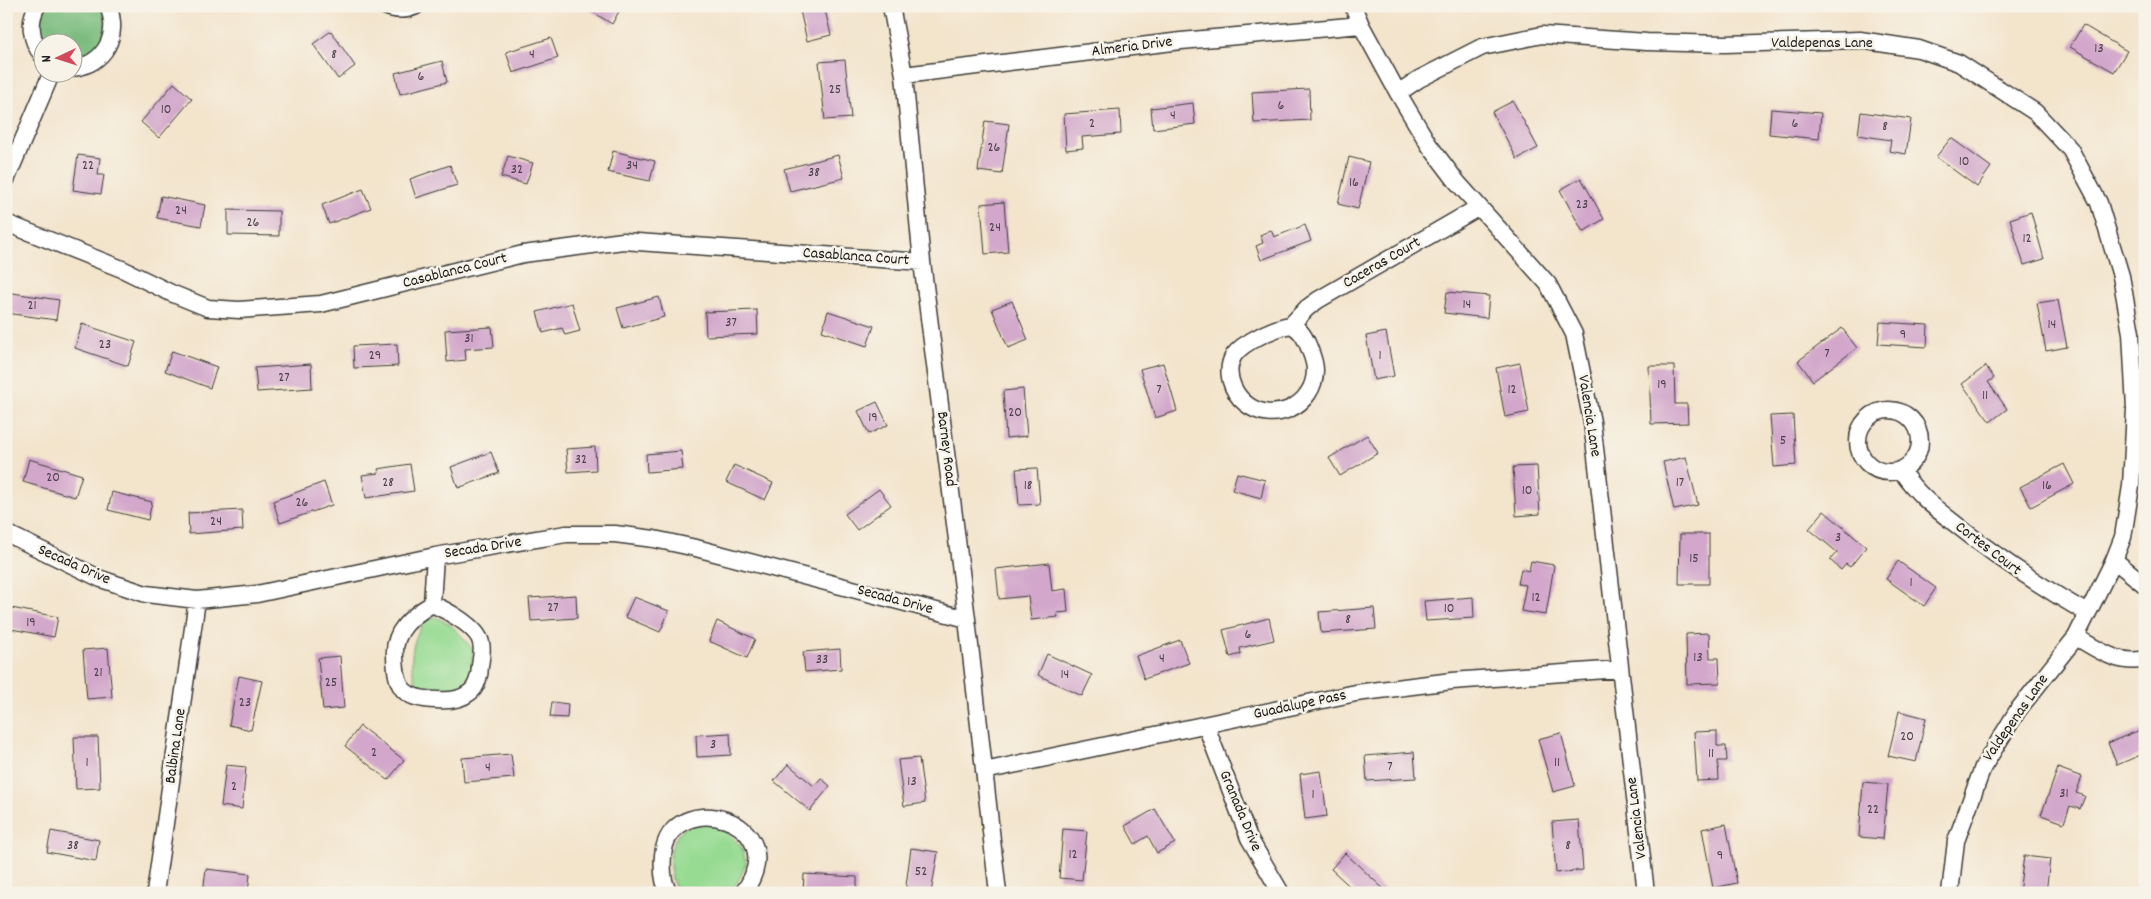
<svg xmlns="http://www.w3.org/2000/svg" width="2151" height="899" font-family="Dekko,sans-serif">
  <rect width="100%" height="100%" fill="#f7f3e8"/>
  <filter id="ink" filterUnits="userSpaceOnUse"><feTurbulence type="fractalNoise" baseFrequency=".02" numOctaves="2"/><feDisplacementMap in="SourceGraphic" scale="10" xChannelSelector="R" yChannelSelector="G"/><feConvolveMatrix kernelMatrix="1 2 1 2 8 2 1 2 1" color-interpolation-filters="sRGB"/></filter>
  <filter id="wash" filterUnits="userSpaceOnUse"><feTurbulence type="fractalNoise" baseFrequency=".0096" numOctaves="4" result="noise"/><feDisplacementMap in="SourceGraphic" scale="20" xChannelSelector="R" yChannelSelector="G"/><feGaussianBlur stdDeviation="1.12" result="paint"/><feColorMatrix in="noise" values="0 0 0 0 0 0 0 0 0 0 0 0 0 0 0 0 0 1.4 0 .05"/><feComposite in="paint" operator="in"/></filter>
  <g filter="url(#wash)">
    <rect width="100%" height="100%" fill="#f3e4cc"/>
    <path fill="#97db93" stroke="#5a7c58" d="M428,616C448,618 461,634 473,650L471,674L457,690H435L416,683C407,659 413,636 428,616Z
      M705,823L723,828L741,846L746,863L741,876L730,893H687L675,887C667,870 667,841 685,828C690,824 699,824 705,823Z"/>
    <path fill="#79bb7d" stroke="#4a6c4c" d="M44,6H98L106,11C104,42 104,51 73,63L72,42H43C39,29 37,18 44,6Z"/>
    <g id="blocks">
      <path fill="#d2a7cb" d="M583,6H622L612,24Z
        M799,6H824L831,35L807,41Z
        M2083,25L2127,51L2114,72L2070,47Z
        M331,31L355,66L338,79L313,44Z
        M551,38L558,58L513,73L506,52Z
        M845,60L851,118L825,120L819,62Z
        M442,61L447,82L400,94L395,73Z
        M174,83L192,99L159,138L141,122Z
        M1309,89L1310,120L1254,123L1252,92Z
        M1513,101L1538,148L1517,159L1492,112Z
        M1193,103L1195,124L1153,129L1151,108Z
        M1771,109L1821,113L1819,139L1769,134Z
        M1120,110L1121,134L1082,137L1083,148L1066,150L1064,114Z
        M1861,112L1911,119L1906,154L1889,151L1891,140L1858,135Z
        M985,121L1009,124L1002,174L978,171Z
        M1951,138L1991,167L1977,187L1936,157Z
        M613,151L655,161L650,181L608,172Z
        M78,155L100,158L98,175H104L101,194L73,190Z
        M838,155L844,178L790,191L784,169Z
        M508,156L533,163L526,184L501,177Z
        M1349,157L1369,162L1358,209L1338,204Z
        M450,165L457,185L416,198L410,179Z
        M1581,178L1604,219L1583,232L1560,190Z
        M363,189L371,208L329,224L322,205Z
        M161,196L205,205L201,226L157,218Z
        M1004,202L1008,252L985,254L981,204Z
        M228,210L279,211V236L228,235Z
        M2031,212L2044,259L2024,265L2010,219Z
        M1305,225L1311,241L1261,260L1256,246L1263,243L1260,235L1271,230L1274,237Z
        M6,292L59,300L56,320L6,313Z
        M1447,292L1489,296L1487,318L1444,313Z
        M659,297L664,317L623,328L617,308Z
        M2058,300L2067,347L2046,351L2037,303Z
        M1012,301L1028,340L1008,348L992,309Z
        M572,303L580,331L565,335L562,328L543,333L537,312Z
        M757,310L758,334L706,336L705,312Z
        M828,311L874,326L867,346L822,331Z
        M1880,322L1928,325L1927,347L1878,344Z
        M82,324L136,342L128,366L75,348Z
        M492,327L494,347L465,349L466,360L447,362L445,330Z
        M1842,328L1857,348L1813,381L1798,361Z
        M1386,332L1394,376L1374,380L1366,336Z
        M397,344L398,366L354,368L353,346Z
        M172,351L217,367L210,388L165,371Z
        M1163,363L1177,411L1155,418L1140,369Z
        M1520,363L1529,412L1505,417L1496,368Z
        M311,364L312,388L257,392L255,368Z
        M1649,366H1674L1675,404H1687L1688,423L1651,424Z
        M1986,366L1994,378L1988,382L2007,409L1990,422L1962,384Z
        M1023,389L1027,436L1006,438L1003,391Z
        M877,402L888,425L869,434L858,411Z
        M1793,415L1796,465L1774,467L1770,416Z
        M1367,435L1378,453L1340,476L1329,458Z
        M595,447L596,470L568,472L566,449Z
        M681,451L683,469L647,472L646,454Z
        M491,452L499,473L458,488L451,467Z
        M1686,457L1698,505L1674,510L1663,462Z
        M29,459L82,475L75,497L23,482Z
        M410,464L414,491L366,498L362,475L379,473L378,469Z
        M2064,464L2074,484L2031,507L2020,487Z
        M734,465L773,483L765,500L726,482Z
        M1537,466L1540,514L1516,516L1513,467Z
        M1037,468L1040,504L1019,505L1016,469Z
        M1237,473L1265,480L1261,498L1232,490Z
        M324,482L332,505L280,523L273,501Z
        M879,489L891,505L857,530L845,514Z
        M112,492L152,502L148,520L108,510Z
        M242,510L243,530L189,534L188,513Z
        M1824,511L1866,547L1850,567L1846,564L1841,570L1830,560L1837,552L1809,529Z
        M1680,534H1709V584H1679Z
        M1531,561L1554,565L1546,615L1521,611L1526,585L1518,584L1521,569L1529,571Z
        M1898,561L1936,588L1924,606L1886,579Z
        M1049,563L1052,591L1066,589L1068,612L1057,613L1058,617L1031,620L1028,596L999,599L996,569Z
        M576,595L577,618L531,621L529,598Z
        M634,597L669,611L660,632L625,617Z
        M1473,597L1474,618L1426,621L1424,601Z
        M6,607L58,617L54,637L6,628Z
        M1374,608L1376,629L1321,633L1319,612Z
        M1269,618L1274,640L1240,648L1241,654L1230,657L1223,630Z
        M717,621L755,639L747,658L709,641Z
        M1709,633L1710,658H1719L1720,683L1687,684L1686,634Z
        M1180,640L1189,663L1144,679L1136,656Z
        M108,648L112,697L87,699L83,650Z
        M840,649L841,669L805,672L803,652Z
        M1047,654L1092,675L1082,696L1038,675Z
        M340,656L344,708L323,710L318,658Z
        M239,676L262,681L251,730L229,725Z
        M552,702L568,704L567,718L550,717Z
        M1899,711L1926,718L1916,762L1888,756Z
        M360,726L404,760L388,780L345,746Z
        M2145,728V753L2117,765L2108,743Z
        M1717,731V746H1726L1727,761H1718L1719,780L1697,781L1694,732Z
        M730,733L731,755L697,757L696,735Z
        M1561,733L1575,786L1553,792L1538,739Z
        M74,737H98L100,788L76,789Z
        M1414,752L1416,778L1367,781L1365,756Z
        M511,754L514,778L464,782L462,758Z
        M919,758L925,803L904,806L898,760Z
        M788,764L814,786L821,778L830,786L810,811L774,781Z
        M226,765L246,767L242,809L221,806Z
        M2058,768L2082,777L2076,793L2085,796L2080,809L2070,806L2064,823L2041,815Z
        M1321,771L1327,816L1305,819L1300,774Z
        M1863,782L1888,784L1883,839L1859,837Z
        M1155,809L1175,843L1157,853L1148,836L1135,844L1125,826Z
        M1579,820L1583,870L1556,873L1552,822Z
        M1726,824L1737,883L1713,888L1702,829Z
        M1063,829L1087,831L1082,880L1059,878Z
        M51,831L99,840L96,861L47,852Z
        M911,848L938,852L931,893H905Z
        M1345,853L1388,893H1357L1331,869Z
        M2024,856L2050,859L2046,893H2019Z
        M206,869L250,874L248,893L203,892Z
        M804,874L857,877V893H803Z"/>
    </g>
  </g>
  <g filter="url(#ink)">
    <use href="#blocks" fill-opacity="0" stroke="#3c3a36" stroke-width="1"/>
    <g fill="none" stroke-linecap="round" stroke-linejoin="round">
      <defs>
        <path id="minor" d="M37,6C28,22 31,41 42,55
          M385,6C396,11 405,11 416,6
          M891,6L904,75L922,262L967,619L998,893
          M1353,6L1361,25L1398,93L1429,145L1457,182L1548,284L1574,334L1592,422L1646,893
          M72,68C105,65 120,35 108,6
          M904,75L1181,41L1361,25
          M1398,93L1419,79L1482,47L1542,35L1647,42L1725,44L1860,40L1919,49L1959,63L2035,112L2070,149L2099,203L2121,276L2131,333L2135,409L2131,486L2123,537L2114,560L2076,637L2018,710L1983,767L1956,841L1950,893
          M6,180L52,72
          M6,223L122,269L171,293L208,308L239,310L321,304L523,254L623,241L922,262
          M1291,325C1300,329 1304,336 1308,345C1311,353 1315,361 1315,370C1315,406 1272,426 1245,403C1232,392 1224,371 1234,355C1243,342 1276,327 1291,325Z
          M1291,325L1307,308L1318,300L1479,207
          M1858 441a31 31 0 1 1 62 0a31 31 0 1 1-62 0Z
          M1901,470C1916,494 1936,509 1958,526C1999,559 2042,587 2087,613
          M6,533L101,579L146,594L197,600L257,594L435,556L566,534H615L654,539L696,548L967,619
          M2114,560L2145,585
          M432,604C446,610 478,627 481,643C483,650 481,659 480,666C480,674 477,688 469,693C460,700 448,701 437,700C403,699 396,689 395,656C393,631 412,616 432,604Z
          M432,604L435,556
          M2076,637C2097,649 2119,666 2145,659
          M1206,726L1249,838L1281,893
          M984,771L1356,693L1452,681L1620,669
          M155,893L197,600
          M669,893C662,882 662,867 663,855C670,785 797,819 743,893"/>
      </defs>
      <use href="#minor" stroke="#3c3a36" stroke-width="19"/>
      <use href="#minor" stroke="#fff" stroke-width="16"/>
    </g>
  </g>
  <g text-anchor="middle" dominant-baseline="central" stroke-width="5" stroke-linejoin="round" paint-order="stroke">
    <g font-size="14" fill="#4a3f48">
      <text x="2099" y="49">13</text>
      <text x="334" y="55">8</text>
      <text x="532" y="55">4</text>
      <text x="421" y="77">6</text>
      <text x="835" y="90">25</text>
      <text x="1281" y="106">6</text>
      <text x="166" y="110">10</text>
      <text x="1173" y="116">4</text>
      <text x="1092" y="124">2</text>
      <text x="1795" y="124">6</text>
      <text x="1885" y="127">8</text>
      <text x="994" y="148">26</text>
      <text x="1964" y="162">10</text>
      <text x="88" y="166">22</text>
      <text x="632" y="166">34</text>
      <text x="517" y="170">32</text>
      <text x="814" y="173">38</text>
      <text x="1354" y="183">16</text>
      <text x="1582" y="205">23</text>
      <text x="181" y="211">24</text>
      <text x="253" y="223">26</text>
      <text x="995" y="228">24</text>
      <text x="2027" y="239">12</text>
      <text x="1467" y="305">14</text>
      <text x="32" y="306">21</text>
      <text x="731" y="323">37</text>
      <text x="2052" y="325">14</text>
      <text x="1903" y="335">9</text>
      <text x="469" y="339">31</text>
      <text x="105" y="345">23</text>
      <text x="1827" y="354">7</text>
      <text x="375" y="356">29</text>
      <text x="1380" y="356">1</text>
      <text x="284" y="378">27</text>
      <text x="1662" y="385">19</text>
      <text x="1159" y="390">7</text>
      <text x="1512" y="390">12</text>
      <text x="1985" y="396">11</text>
      <text x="1015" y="413">20</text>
      <text x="873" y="418">19</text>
      <text x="1783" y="441">5</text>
      <text x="581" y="460">32</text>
      <text x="53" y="478">20</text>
      <text x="388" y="483">28</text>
      <text x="1680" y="483">17</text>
      <text x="1028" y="486">18</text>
      <text x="2047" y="486">16</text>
      <text x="1527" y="491">10</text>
      <text x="302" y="503">26</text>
      <text x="216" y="522">24</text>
      <text x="1838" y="538">3</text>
      <text x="1694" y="559">15</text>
      <text x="1911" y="583">1</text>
      <text x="1536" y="598">12</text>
      <text x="553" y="608">27</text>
      <text x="1449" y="609">10</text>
      <text x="1348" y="620">8</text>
      <text x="31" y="623">19</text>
      <text x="1248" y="635">6</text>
      <text x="1698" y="658">13</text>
      <text x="1162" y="659">4</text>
      <text x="822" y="660">33</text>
      <text x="98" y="673">21</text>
      <text x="1065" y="675">14</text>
      <text x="331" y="683">25</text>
      <text x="245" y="703">23</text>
      <text x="1907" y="737">20</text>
      <text x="713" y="745">3</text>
      <text x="374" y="753">2</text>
      <text x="1711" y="754">11</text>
      <text x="87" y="763">1</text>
      <text x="1557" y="763">11</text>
      <text x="1390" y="767">7</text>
      <text x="488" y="768">4</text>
      <text x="912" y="782">13</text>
      <text x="234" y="787">2</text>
      <text x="2064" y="794">31</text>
      <text x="1313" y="795">1</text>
      <text x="1873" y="810">22</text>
      <text x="73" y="846">38</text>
      <text x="1568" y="846">8</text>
      <text x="1073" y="855">12</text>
      <text x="1720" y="856">9</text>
      <text x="921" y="872">52</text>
    </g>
    <g font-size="16" fill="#1c1c1c" stroke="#f7f3e8">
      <text x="1822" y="43">Valdepenas Lane</text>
      <text transform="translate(1132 47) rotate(-7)">Almeria Drive</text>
      <text transform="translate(856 257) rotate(4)">Casablanca Court</text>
      <text transform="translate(1382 263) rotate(-30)">Caceras Court</text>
      <text transform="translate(455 271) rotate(-14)">Casablanca Court</text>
      <text transform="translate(1589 416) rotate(81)">Valencia Lane</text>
      <text transform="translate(946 449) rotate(83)">Barney Road</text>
      <text transform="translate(483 548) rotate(-9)">Secada Drive</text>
      <text transform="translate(1988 549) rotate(37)">Cortes Court</text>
      <text transform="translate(74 565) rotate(24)">Secada Drive</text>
      <text transform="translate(895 600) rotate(15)">Secada Drive</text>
      <text transform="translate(1300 705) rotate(-12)">Guadalupe Pass</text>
      <text transform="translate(2016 718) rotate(-55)">Valdepenas Lane</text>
      <text transform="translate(176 746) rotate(-82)">Balbina Lane</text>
      <text transform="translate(1240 811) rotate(67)">Granada Drive</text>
      <text transform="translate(1637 818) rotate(-97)">Valencia Lane</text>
    </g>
  </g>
  <rect width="2151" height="899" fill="none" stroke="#f7f3e8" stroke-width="25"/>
  <g transform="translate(58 58) rotate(266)"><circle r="24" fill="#f7f3e8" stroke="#9f9d96"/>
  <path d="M0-4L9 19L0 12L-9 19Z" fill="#d1495b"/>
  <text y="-8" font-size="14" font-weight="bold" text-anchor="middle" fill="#1c1c1c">N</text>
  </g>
</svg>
